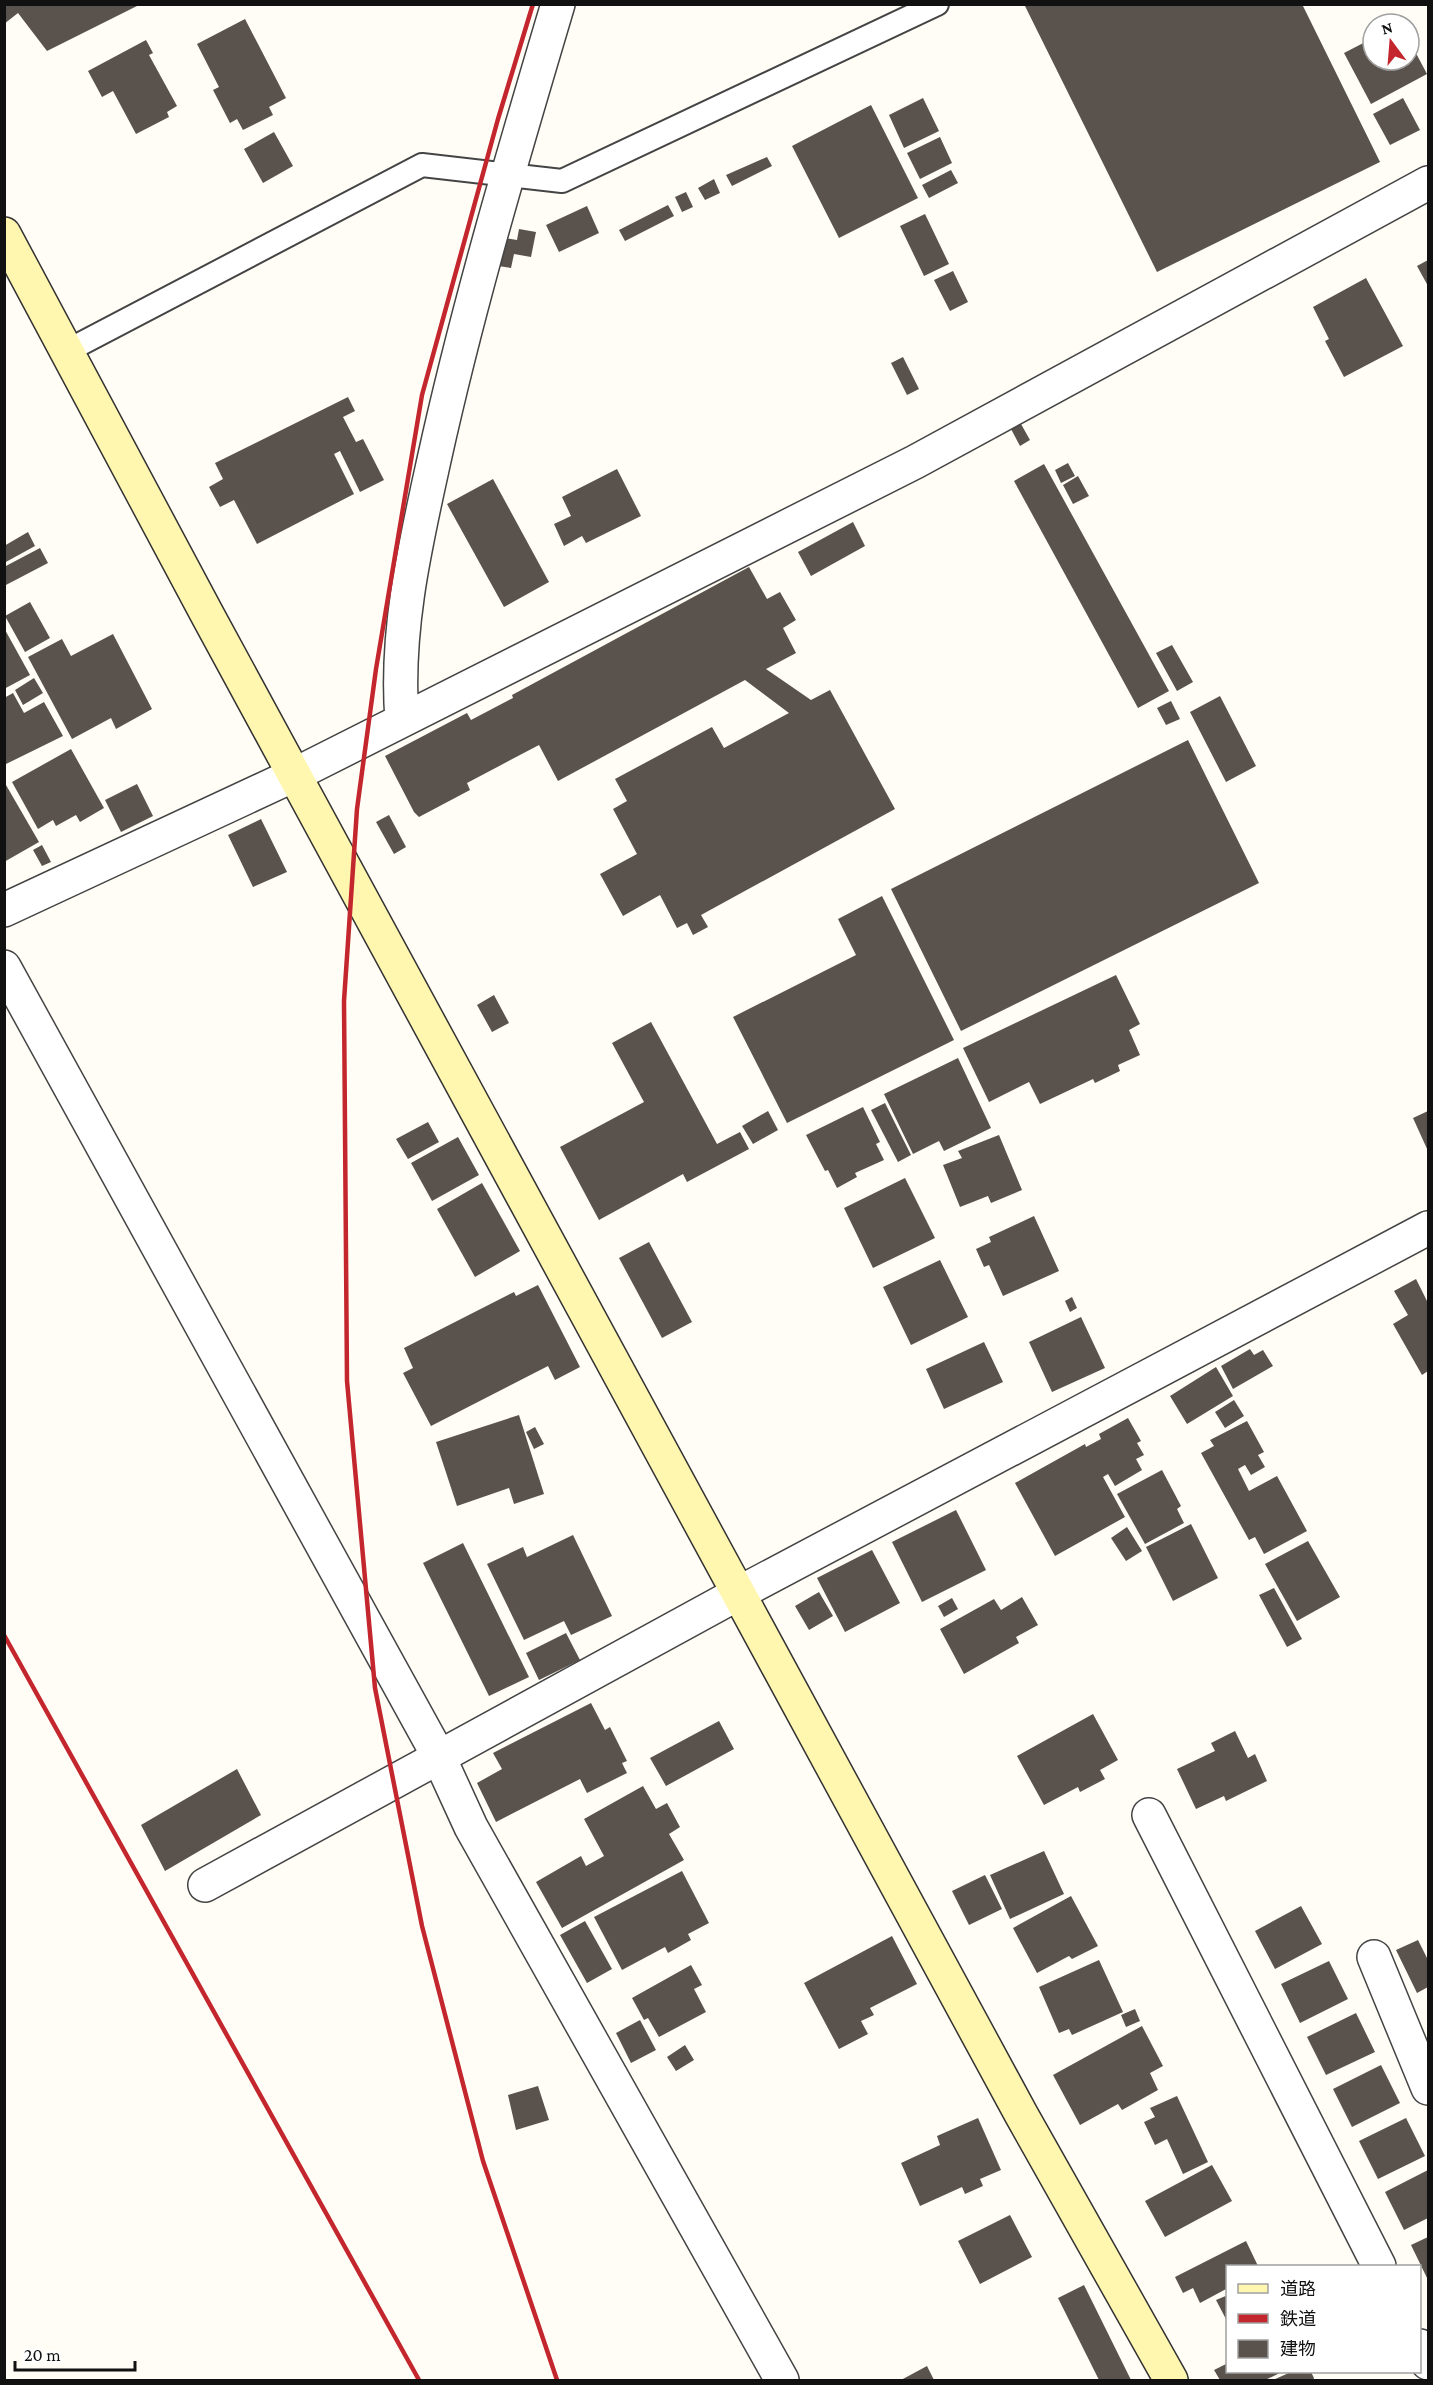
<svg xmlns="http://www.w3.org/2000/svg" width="1433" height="2385" font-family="'Crimson Pro','Noto Sans JP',serif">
  <rect width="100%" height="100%" fill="#fffdf5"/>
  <path fill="#5a524d" d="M4,4H141L47,51L18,13L4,24Z
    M1024,4H1302L1380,162L1157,272Z
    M245,19L286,98L269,107L273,115L243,130L237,119L230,123L213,90L219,87L197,44Z
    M1373,38V60H1409V40L1427,74L1371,104L1344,53Z
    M146,40L153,53L149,55L177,106L167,112L169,117L136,134L113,91L102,97L88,71Z
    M923,98L939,131L904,148L889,115Z
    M1403,98L1420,130L1390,145L1373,114Z
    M871,105L918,198L839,238L792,146Z
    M274,132L293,166L263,183L244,149Z
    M940,137L952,163L920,179L907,153Z
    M767,157L772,166L732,186L726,175Z
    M951,170L958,183L929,198L922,185Z
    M714,179L720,193L705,200L698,188Z
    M686,192L693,207L682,212L675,197Z
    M668,205L674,216L625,241L619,230Z
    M587,206L599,233L559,252L546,225Z
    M925,214L949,264L924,276L900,226Z
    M519,229L536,232L531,257L514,254L511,268L498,266L504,238L517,240Z
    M1428,260V286L1417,266Z
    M953,271L968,302L950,311L934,280Z
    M1366,278L1403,346L1344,377L1325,341L1329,339L1313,307Z
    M903,357L919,389L907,395L891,363Z
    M348,397L355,411L343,417L356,442L363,439L384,480L360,492L340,451L334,454L354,494L257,544L234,500L220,507L209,487L223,479L215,463Z
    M1021,424L1030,440L1020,446L1011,429Z
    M1068,463L1075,476L1061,483L1055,470Z
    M1044,464L1169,691L1138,708L1014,481Z
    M617,469L641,516L586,543L582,536L564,546L554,524L571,516L562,497Z
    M1078,476L1089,496L1073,504L1063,485Z
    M493,479L549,582L504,607L447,504Z
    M853,522L865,546L811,576L798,552Z
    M28,532L35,546L4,563V546Z
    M40,548L48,563L4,586V567Z
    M749,567L767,599L780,592L796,620L783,628L796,653L766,669L811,700L830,690L895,809L701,915L708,927L693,935L687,923L677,928L660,895L623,916L600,874L637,854L613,809L627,801L615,779L712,727L724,748L789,713L745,680L558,781L539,745L467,783L470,790L419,817L414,812L385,756L467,713L471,720L513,698L512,695Z
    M30,602L50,638L25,652L5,616Z
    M4,628L30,675L4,689Z
    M113,634L152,709L116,729L111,718L72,739L28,657L62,639L71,656Z
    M1172,645L1193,682L1177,691L1156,653Z
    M34,678L43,693L23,705L15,690Z
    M13,693L24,713L44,702L63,736L4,765V698Z
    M1220,696L1256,766L1226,782L1190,712Z
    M1171,701L1180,719L1166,725L1157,708Z
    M1188,740L1259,883L961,1031L891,889Z
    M71,749L104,808L80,822L76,815L56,826L53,820L38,829L12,782Z
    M137,784L153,816L121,832L105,800Z
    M6,785L39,842L4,862V786Z
    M389,815L406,847L394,854L376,822Z
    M261,819L287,872L253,887L228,835Z
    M42,845L51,862L42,866L33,850Z
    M882,896L954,1040L787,1123L733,1017L856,955L838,919Z
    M1116,975L1140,1024L1129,1030L1140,1055L1118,1065L1120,1071L1095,1083L1093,1079L1040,1104L1029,1082L989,1102L963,1048Z
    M494,995L509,1023L492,1032L477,1005Z
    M651,1022L717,1144L740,1132L749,1149L687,1182L683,1174L599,1220L560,1147L644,1102L612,1043Z
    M958,1058L991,1128L944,1151L939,1141L913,1154L884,1094Z
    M885,1103L911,1155L898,1162L871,1110Z
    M863,1107L880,1142L876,1144L884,1160L855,1173L857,1177L837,1188L828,1170L825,1171L806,1135Z
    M768,1111L778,1130L753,1144L742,1126Z
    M1428,1111V1151L1413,1118Z
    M428,1122L439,1142L408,1159L396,1139Z
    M999,1135L1022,1190L991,1203L988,1196L960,1207L943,1165L962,1158L958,1151Z
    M458,1137L479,1175L432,1201L411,1163Z
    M905,1178L935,1238L873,1268L844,1208Z
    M482,1183L520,1251L475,1277L437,1209Z
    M1034,1216L1059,1271L1003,1296L989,1265L984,1267L976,1249L991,1242L989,1237Z
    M649,1242L692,1322L662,1338L619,1258Z
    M940,1260L968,1317L911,1345L883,1287Z
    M1416,1279L1428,1303V1371L1422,1375L1393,1324L1408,1315L1394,1291Z
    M538,1285L580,1367L555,1380L548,1366L431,1426L403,1373L413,1368L404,1348L514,1292L516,1296Z
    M1072,1297L1077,1308L1070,1312L1065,1301Z
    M1081,1317L1105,1368L1052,1392L1029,1342Z
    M984,1342L1003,1382L944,1409L926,1369Z
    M1250,1349L1254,1355L1263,1350L1273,1366L1233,1389L1221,1366Z
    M1216,1367L1233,1396L1187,1424L1170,1396Z
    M1234,1400L1244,1416L1225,1428L1215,1412Z
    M519,1415L544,1494L514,1504L509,1488L457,1506L436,1442Z
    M1128,1418L1141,1441L1137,1443L1144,1455L1136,1459L1142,1470L1115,1486L1108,1474L1103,1477L1125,1517L1055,1556L1015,1483L1085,1444L1086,1447L1101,1439L1099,1434Z
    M1247,1421L1264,1452L1258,1455L1265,1467L1251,1475L1245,1465L1238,1469L1249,1491L1277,1476L1307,1531L1264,1554L1255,1537L1249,1540L1201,1453L1214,1446L1210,1440Z
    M535,1427L544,1444L534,1449L526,1432Z
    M1162,1470L1181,1506L1177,1509L1184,1523L1145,1544L1117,1494Z
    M956,1510L986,1570L922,1602L892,1542Z
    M1191,1524L1218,1578L1173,1601L1146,1547Z
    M1127,1527L1142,1551L1126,1561L1111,1538Z
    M573,1535L612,1616L571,1635L564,1621L524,1640L487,1564L523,1547L527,1557Z
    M1308,1541L1340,1597L1297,1621L1265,1564Z
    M463,1543L529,1677L489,1696L423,1563Z
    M872,1550L900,1603L845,1632L817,1578Z
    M1274,1588L1302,1639L1287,1647L1259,1595Z
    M819,1592L833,1616L809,1630L795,1606Z
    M1022,1597L1038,1625L1016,1637L1019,1643L964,1674L940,1629L994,1599L1001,1610Z
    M952,1598L958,1609L944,1617L938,1606Z
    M566,1633L580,1660L539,1680L526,1653Z
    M591,1703L605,1730L610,1727L627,1761L622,1763L627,1773L587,1793L580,1779L496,1822L477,1783L502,1769L493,1753Z
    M1093,1714L1118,1760L1100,1770L1105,1779L1080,1792L1078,1787L1044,1805L1017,1756Z
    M719,1721L734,1749L666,1786L650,1758Z
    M1235,1731L1248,1758L1255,1754L1267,1781L1226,1801L1224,1796L1196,1809L1177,1769L1215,1751L1211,1743Z
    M237,1769L261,1815L165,1871L141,1825Z
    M643,1786L656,1809L667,1803L680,1827L669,1834L684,1860L562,1928L536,1882L581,1856L586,1866L604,1856L584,1819Z
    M1044,1851L1064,1894L1010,1919L990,1875Z
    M682,1871L709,1923L688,1934L691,1940L668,1953L665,1947L622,1970L594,1917Z
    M985,1875L1002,1909L969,1925L952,1891Z
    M1071,1896L1098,1946L1072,1959L1069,1956L1037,1973L1013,1928Z
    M1301,1906L1322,1944L1275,1969L1255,1931Z
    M585,1921L612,1969L587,1983L560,1935Z
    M892,1936L917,1984L870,2008L874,2015L861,2021L868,2034L839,2049L804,1983Z
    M1418,1940L1428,1960V1987L1417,1993L1396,1950Z
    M1099,1960L1123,2012L1072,2035L1069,2029L1059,2033L1039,1987Z
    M1329,1961L1348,1999L1300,2023L1281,1984Z
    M691,1965L702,1985L694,1989L706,2012L659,2037L648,2018L644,2020L632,1998Z
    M1135,2009L1140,2021L1126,2027L1121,2015Z
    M1356,2013L1375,2052L1326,2075L1307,2037Z
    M640,2020L656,2050L631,2063L616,2033Z
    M1142,2026L1163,2066L1150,2073L1158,2090L1122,2110L1118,2104L1080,2125L1053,2075Z
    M685,2045L694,2060L676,2071L667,2057Z
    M1381,2065L1400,2103L1352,2127L1333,2089Z
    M538,2086L549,2120L516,2130L508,2095Z
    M1177,2096L1208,2162L1183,2174L1167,2139L1155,2145L1144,2122L1155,2117L1150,2108Z
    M978,2118L1001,2170L980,2179L983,2186L965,2194L962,2187L920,2206L901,2163L940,2145L937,2136Z
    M1406,2118L1425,2156L1378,2179L1359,2141Z
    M1212,2165L1232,2201L1165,2237L1145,2201Z
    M1428,2170V2218L1404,2230L1385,2192Z
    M1010,2215L1032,2257L980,2284L958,2241Z
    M1428,2237V2280L1411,2245Z
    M1246,2241L1258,2266H1228V2288L1200,2303L1193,2288L1183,2293L1175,2277Z
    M1084,2285L1131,2380H1099L1058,2298Z
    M1228,2295V2323L1216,2300Z
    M1228,2363V2372H1282L1265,2380H1220L1214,2370Z
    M927,2366L934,2380H901Z
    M1291,2372H1311L1314,2378L1313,2380H1273Z"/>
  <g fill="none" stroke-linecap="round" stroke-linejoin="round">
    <defs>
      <path id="lane" d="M67,351L422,165L562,181L937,4"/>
      <path id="street" d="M402,720C395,632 415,546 434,460C468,306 513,155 558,4
        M4,910L294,775L915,462L1428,183
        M4,967L438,1755L471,1827L782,2380
        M1149,1815L1379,2266
        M205,1885L739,1593L1428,1228
        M1374,1957L1428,2088
        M1420,2346L1428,2363"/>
      <path id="secondary" d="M4,234L208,616L1021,2114L1171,2380"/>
    </defs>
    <use href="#lane" stroke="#444" stroke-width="26"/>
    <use href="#street" stroke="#444" stroke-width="36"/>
    <use href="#secondary" stroke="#333" stroke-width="36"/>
    <use href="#lane" stroke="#fff" stroke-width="22"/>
    <use href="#street" stroke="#fff" stroke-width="33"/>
    <use href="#secondary" stroke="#fff6b0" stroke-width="33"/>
    <path stroke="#c4262e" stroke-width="4.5" d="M533,4L498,119L422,395L376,669L357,809L344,1001L347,1381L375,1688L422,1926L483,2161L557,2380
      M4,1635L419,2380"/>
  </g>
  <rect width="1433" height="2385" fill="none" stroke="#111111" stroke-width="12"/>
  <rect x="1226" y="2265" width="195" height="108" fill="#ffffff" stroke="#a0a0a0" stroke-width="1.5"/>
  <rect x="1238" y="2284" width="30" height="9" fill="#fff6b0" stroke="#a0a0a0" stroke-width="1.5"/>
  <text x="1280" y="2295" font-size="18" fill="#111111">道路</text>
  <rect x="1238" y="2314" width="30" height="9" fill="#c4262e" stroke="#a0a0a0" stroke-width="1.5"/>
  <text x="1280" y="2325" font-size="18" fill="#111111">鉄道</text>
  <rect x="1238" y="2340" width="30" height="18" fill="#5a524d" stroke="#a0a0a0" stroke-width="1.5"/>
  <text x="1280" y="2355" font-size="18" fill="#111111">建物</text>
  <g transform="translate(1391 42) rotate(344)"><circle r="28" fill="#ffffff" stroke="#a0a0a0" stroke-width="1.5"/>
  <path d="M0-4.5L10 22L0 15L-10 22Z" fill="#c4262e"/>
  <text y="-9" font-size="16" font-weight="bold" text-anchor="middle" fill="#111111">N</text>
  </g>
  <path d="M15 2361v9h120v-9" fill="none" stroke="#111111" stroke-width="3"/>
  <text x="24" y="2361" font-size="18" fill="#111111" stroke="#ffffff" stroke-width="4.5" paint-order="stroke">20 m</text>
</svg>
